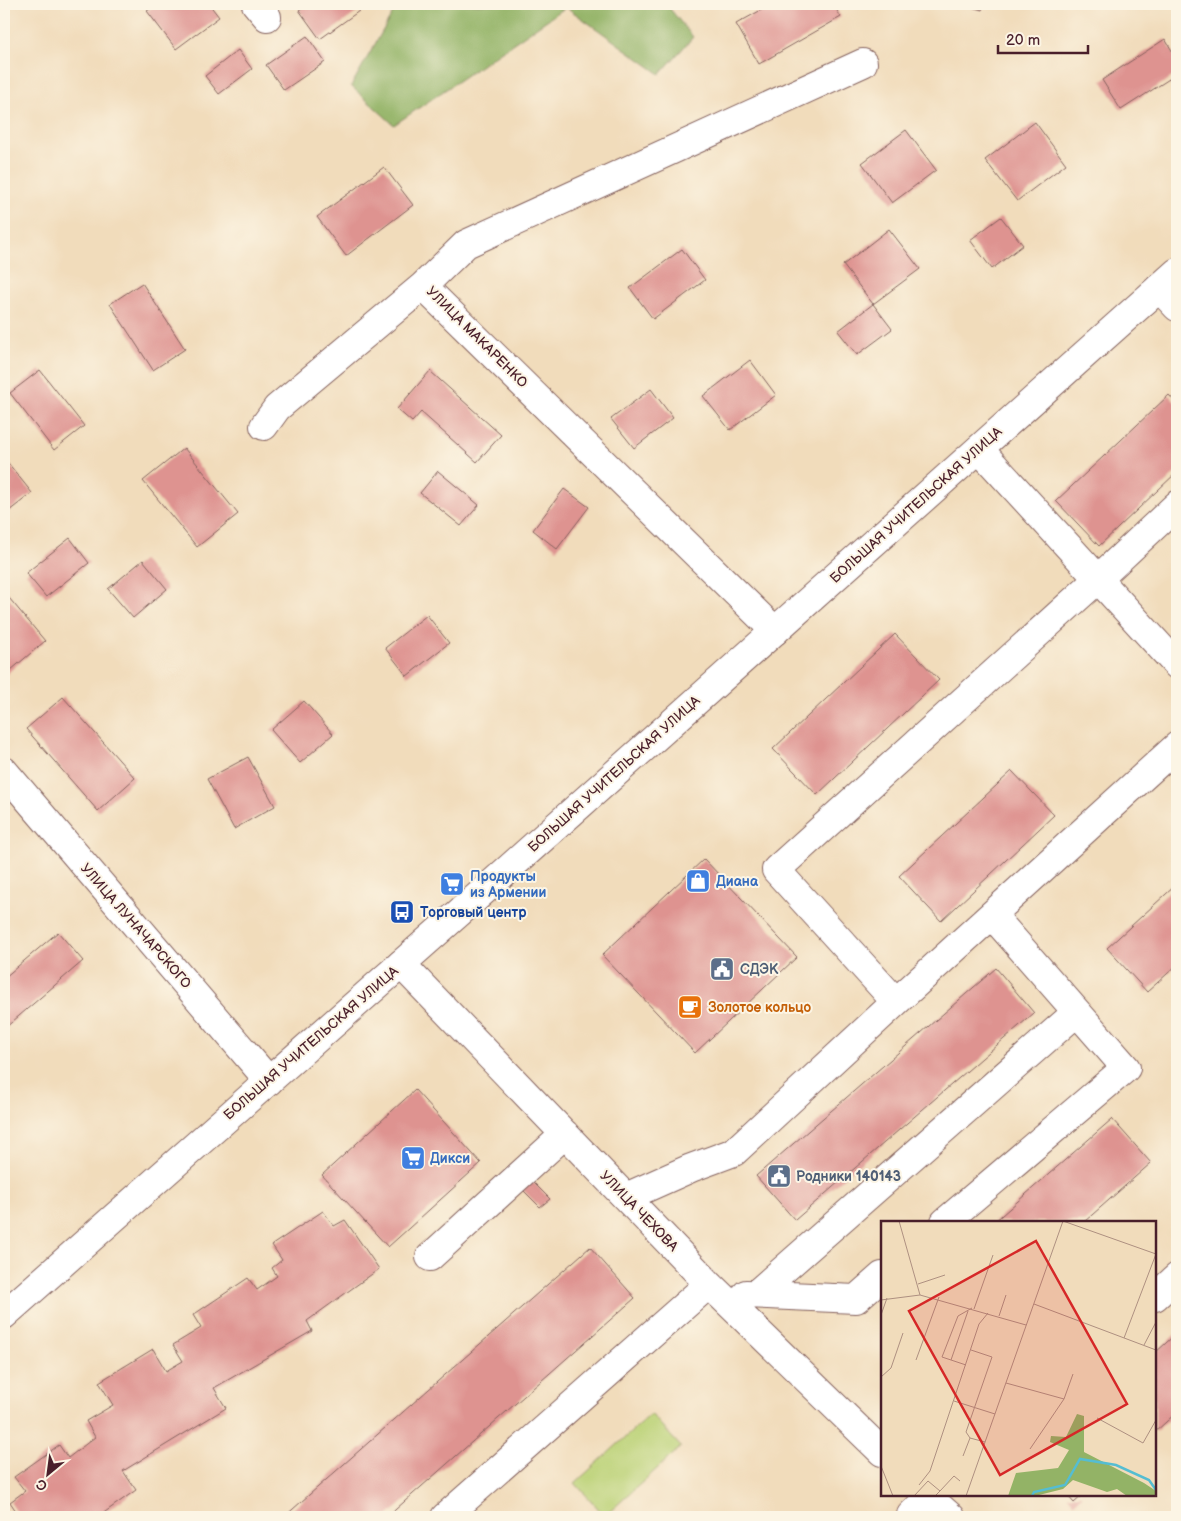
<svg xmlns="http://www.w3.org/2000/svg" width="1181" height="1521" font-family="'Balsamiq Sans',sans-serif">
  <rect width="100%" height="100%" fill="#fcf5e5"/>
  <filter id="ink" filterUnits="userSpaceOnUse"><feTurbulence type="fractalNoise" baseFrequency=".02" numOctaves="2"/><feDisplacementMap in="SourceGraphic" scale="10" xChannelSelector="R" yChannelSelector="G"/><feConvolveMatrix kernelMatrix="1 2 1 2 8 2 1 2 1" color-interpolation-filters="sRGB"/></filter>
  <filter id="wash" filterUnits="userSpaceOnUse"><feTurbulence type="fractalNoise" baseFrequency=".0096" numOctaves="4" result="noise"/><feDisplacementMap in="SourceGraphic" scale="20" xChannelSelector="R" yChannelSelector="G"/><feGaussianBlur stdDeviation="1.12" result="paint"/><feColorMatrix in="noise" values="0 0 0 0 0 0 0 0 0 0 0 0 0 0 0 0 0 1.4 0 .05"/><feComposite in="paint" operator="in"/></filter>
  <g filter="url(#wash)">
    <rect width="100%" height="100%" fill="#f1dcbb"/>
    <path fill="#bad175" stroke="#827850" d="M651,1414L681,1447L605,1516L575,1483Z"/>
    <path fill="#93b366" stroke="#6e6948" d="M398,4H666L693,37L660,74L566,7L394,125L351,86Z"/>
    <g id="blocks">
      <path fill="#de9390" d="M157,4H209L219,17L176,49L147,11Z
        M307,4H353L359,11L320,39L299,10Z
        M772,4H833L841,17L759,64L736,24Z
        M961,4H984L982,10Z
        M307,36L325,62L284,90L266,65Z
        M1165,39L1177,59V74L1121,110L1102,80Z
        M238,50L252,69L219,94L205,76Z
        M1035,122L1066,164L1017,201L985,160Z
        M906,130L936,170L892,203L862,163Z
        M384,167L413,205L346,256L317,217Z
        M1001,217L1023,245L992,269L970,240Z
        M889,229L920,269L873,304L843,265Z
        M682,249L705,280L653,319L630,288Z
        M142,283L185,349L153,370L110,304Z
        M873,304L892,329L857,355L838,331Z
        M750,360L776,395L730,430L703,396Z
        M40,370L84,426L54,450L10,393Z
        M430,371L501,435L477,462L421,412L412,422L397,409Z
        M651,389L673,418L634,448L611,419Z
        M1169,395L1177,404V472L1099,546L1056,501Z
        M184,448L238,514L197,547L143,481Z
        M4,458L32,493L4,515Z
        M438,471L479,505L461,526L420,493Z
        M564,489L589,507L557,549L533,530Z
        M70,538L89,563L46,597L26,573Z
        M143,560L167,589L133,618L108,589Z
        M4,592L45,641L4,676Z
        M427,615L449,643L407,676L385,648Z
        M895,634L939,680L817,795L773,749Z
        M63,697L135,778L98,811L26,729Z
        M304,701L333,734L300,763L271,730Z
        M248,757L275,806L234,829L207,779Z
        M1012,771L1054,815L941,921L899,876Z
        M704,859L797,957L695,1053L602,955Z
        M1177,884V965L1147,992L1107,948Z
        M58,932L83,961L5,1028L4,978Z
        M996,968L1034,1013L795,1220L756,1176Z
        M415,1090L481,1163L388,1247L322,1175Z
        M1112,1119L1151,1163L1084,1222H994Z
        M531,1180L550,1199L540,1207L522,1189Z
        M323,1211L334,1226L345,1220L379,1269L307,1321L312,1331L214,1388L226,1408L123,1471L136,1490L98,1517H20L10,1502L25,1491L14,1477L59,1445L68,1458L95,1437L86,1421L113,1405L99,1382L153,1349L166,1371L183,1361L173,1345L201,1328L193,1315L248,1278L257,1290L277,1276L272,1268L282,1260L272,1245Z
        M590,1247L635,1298L387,1517H284Z
        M1177,1333V1412L1155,1432V1353Z
        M1067,1495H1083L1074,1503Z"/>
    </g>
  </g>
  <g filter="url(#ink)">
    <use href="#blocks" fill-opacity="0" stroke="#84615d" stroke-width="1"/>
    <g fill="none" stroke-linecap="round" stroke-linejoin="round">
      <defs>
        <path id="minor" d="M256,4L267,17
          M1159,288L1177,307
          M264,426L277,408L423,286
          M979,449L1177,665
          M775,631L423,286L466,244L863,63
          M4,771L269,1081
          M401,964L709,1284L882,1452
          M896,1002L776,870L1098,579L1177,505
          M626,1197L691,1168L734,1152L896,1002L1177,746
          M945,1222L1126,1068L992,915
          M430,1257L565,1134
          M746,1294L856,1299L882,1276
          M756,1294L1077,1012
          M1155,1297L1177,1277
          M926,1495L951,1517
          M911,1515L931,1495
          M445,1517L709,1284"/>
        <path id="major" d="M4,1315L469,904L1177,272"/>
      </defs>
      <use href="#minor" stroke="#84615d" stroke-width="30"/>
      <use href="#major" stroke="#84615d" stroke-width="30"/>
      <use href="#minor" stroke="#fff" stroke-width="28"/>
      <use href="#major" stroke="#fff" stroke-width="28"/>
    </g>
  </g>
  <defs>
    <symbol id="shop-square" viewBox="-11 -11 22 22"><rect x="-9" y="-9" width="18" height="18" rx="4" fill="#3f7fe0" stroke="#fcf5e5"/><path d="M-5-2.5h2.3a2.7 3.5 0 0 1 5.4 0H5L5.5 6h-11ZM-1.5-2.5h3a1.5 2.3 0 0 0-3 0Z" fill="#fff"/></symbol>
    <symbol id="supermarket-square" viewBox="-11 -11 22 22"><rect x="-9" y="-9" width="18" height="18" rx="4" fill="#3f7fe0" stroke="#fcf5e5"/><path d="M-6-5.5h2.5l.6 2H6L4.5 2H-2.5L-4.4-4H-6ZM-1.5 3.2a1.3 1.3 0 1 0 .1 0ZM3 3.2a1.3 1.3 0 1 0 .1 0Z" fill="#fff"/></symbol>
    <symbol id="bus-square" viewBox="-11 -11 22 22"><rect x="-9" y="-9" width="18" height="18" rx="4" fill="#1a4fb4" stroke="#fcf5e5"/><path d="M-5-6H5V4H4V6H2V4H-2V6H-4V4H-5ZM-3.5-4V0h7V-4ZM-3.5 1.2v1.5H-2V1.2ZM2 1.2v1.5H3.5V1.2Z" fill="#fff"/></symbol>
    <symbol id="civic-square" viewBox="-11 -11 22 22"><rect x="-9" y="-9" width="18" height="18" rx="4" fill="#5c6f8a" stroke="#fcf5e5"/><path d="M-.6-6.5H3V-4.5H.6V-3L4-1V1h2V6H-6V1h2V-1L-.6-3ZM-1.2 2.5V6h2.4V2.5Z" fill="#fff"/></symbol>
    <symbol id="cafe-square" viewBox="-11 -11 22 22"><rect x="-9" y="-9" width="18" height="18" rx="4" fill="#e8710a" stroke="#fcf5e5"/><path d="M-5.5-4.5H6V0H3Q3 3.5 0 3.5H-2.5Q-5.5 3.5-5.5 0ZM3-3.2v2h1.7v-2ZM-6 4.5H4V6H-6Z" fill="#fff"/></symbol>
  </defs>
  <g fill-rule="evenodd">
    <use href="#shop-square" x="684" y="867" width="28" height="28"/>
    <use href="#supermarket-square" x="438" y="870" width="28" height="28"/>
    <use href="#bus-square" x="388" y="898" width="28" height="28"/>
    <use href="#civic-square" x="708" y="955" width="28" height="28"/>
    <use href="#cafe-square" x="676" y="993" width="28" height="28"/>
    <use href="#supermarket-square" x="399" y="1144" width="28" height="28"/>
    <use href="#civic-square" x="765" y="1162" width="28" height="28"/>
  </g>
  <g text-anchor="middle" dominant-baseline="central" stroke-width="4" stroke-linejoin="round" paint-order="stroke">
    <g font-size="14" fill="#4a1f2b" stroke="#fcf5e5">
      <text transform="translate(477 337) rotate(45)">УЛИЦА МАКАРЕНКО</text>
      <text transform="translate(916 505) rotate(-42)">БОЛЬШАЯ УЧИТЕЛЬСКАЯ УЛИЦА</text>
      <text transform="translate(614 774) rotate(-42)">БОЛЬШАЯ УЧИТЕЛЬСКАЯ УЛИЦА</text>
      <text transform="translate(136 926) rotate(49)">УЛИЦА ЛУНАЧАРСКОГО</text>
      <text transform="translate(311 1043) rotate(-41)">БОЛЬШАЯ УЧИТЕЛЬСКАЯ УЛИЦА</text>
      <text transform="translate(639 1211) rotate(46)">УЛИЦА ЧЕХОВА</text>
    </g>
    <g font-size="14" font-weight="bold" fill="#366cbe" stroke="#fcf5e5" text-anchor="start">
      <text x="470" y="876">Продукты<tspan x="470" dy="16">из Армении</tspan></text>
      <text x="716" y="881">Диана</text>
      <text x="430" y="1158">Дикси</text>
    </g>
    <g font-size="14" font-weight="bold" fill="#164399" stroke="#fcf5e5" text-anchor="start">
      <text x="420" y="912">Торговый центр</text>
    </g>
    <g font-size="14" font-weight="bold" fill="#4e5e75" stroke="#fcf5e5" text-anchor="start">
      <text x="740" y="969">СДЭК</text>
      <text x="796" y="1176">Родники 140143</text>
    </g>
    <g font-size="14" font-weight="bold" fill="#c56008" stroke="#fcf5e5" text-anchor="start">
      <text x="708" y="1007">Золотое кольцо</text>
    </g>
  </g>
  <g transform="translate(881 1221)">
    <rect width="275" height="275" fill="#f1dcbb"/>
    <path d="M196,193L203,195V231L263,262L275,270V275H246L236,268L226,271L192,259L182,268L154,275H127L135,252L177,247L188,229L169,221L170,215L185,216Z" fill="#93b366"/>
    <path fill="none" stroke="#55bdd2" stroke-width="2.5" d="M151,275L153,271L184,264L199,238L235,244L268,259L275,269"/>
    <path fill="none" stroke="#ae9081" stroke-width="1" d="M18,0L39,74M182,0L275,33M37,63L64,54M0,79L39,74L145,104M153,83L275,129M93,88L112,34M0,94L6,77M118,95L125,74M243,117L275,33M263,124L275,101M90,129L111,136L85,211L89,217L104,221M35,139L58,76M70,139L87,90M85,144L61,136L77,95L91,87M0,156L10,147L22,112M125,162L183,178L149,228M183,178L192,153M73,180L114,193M216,197L262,222L275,199M82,235L89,217M0,245L12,275M38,264L49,250L98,103L107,92M59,270L73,255L79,260M33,275L47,260L59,270L54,275M85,275L182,0"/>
    <path fill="#d62828" fill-opacity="0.15" stroke="#d62828" stroke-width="2.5" d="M155,20L246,183L119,254L28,90Z"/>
    <rect width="275" height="275" fill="none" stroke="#4a1f2b" stroke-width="2.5"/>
  </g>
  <rect width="1181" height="1521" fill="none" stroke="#fcf5e5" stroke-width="20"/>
  <g transform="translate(48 1474) rotate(209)" stroke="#fcf5e5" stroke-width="4" paint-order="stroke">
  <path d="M0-4L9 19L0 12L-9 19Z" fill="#4a1f2b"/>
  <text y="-8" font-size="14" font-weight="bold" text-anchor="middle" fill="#4a1f2b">С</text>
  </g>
  <path d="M998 45v8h90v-8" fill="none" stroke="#4a1f2b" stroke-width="2.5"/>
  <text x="1006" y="45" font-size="15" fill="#4a1f2b" stroke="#fcf5e5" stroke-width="4" paint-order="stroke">20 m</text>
</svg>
